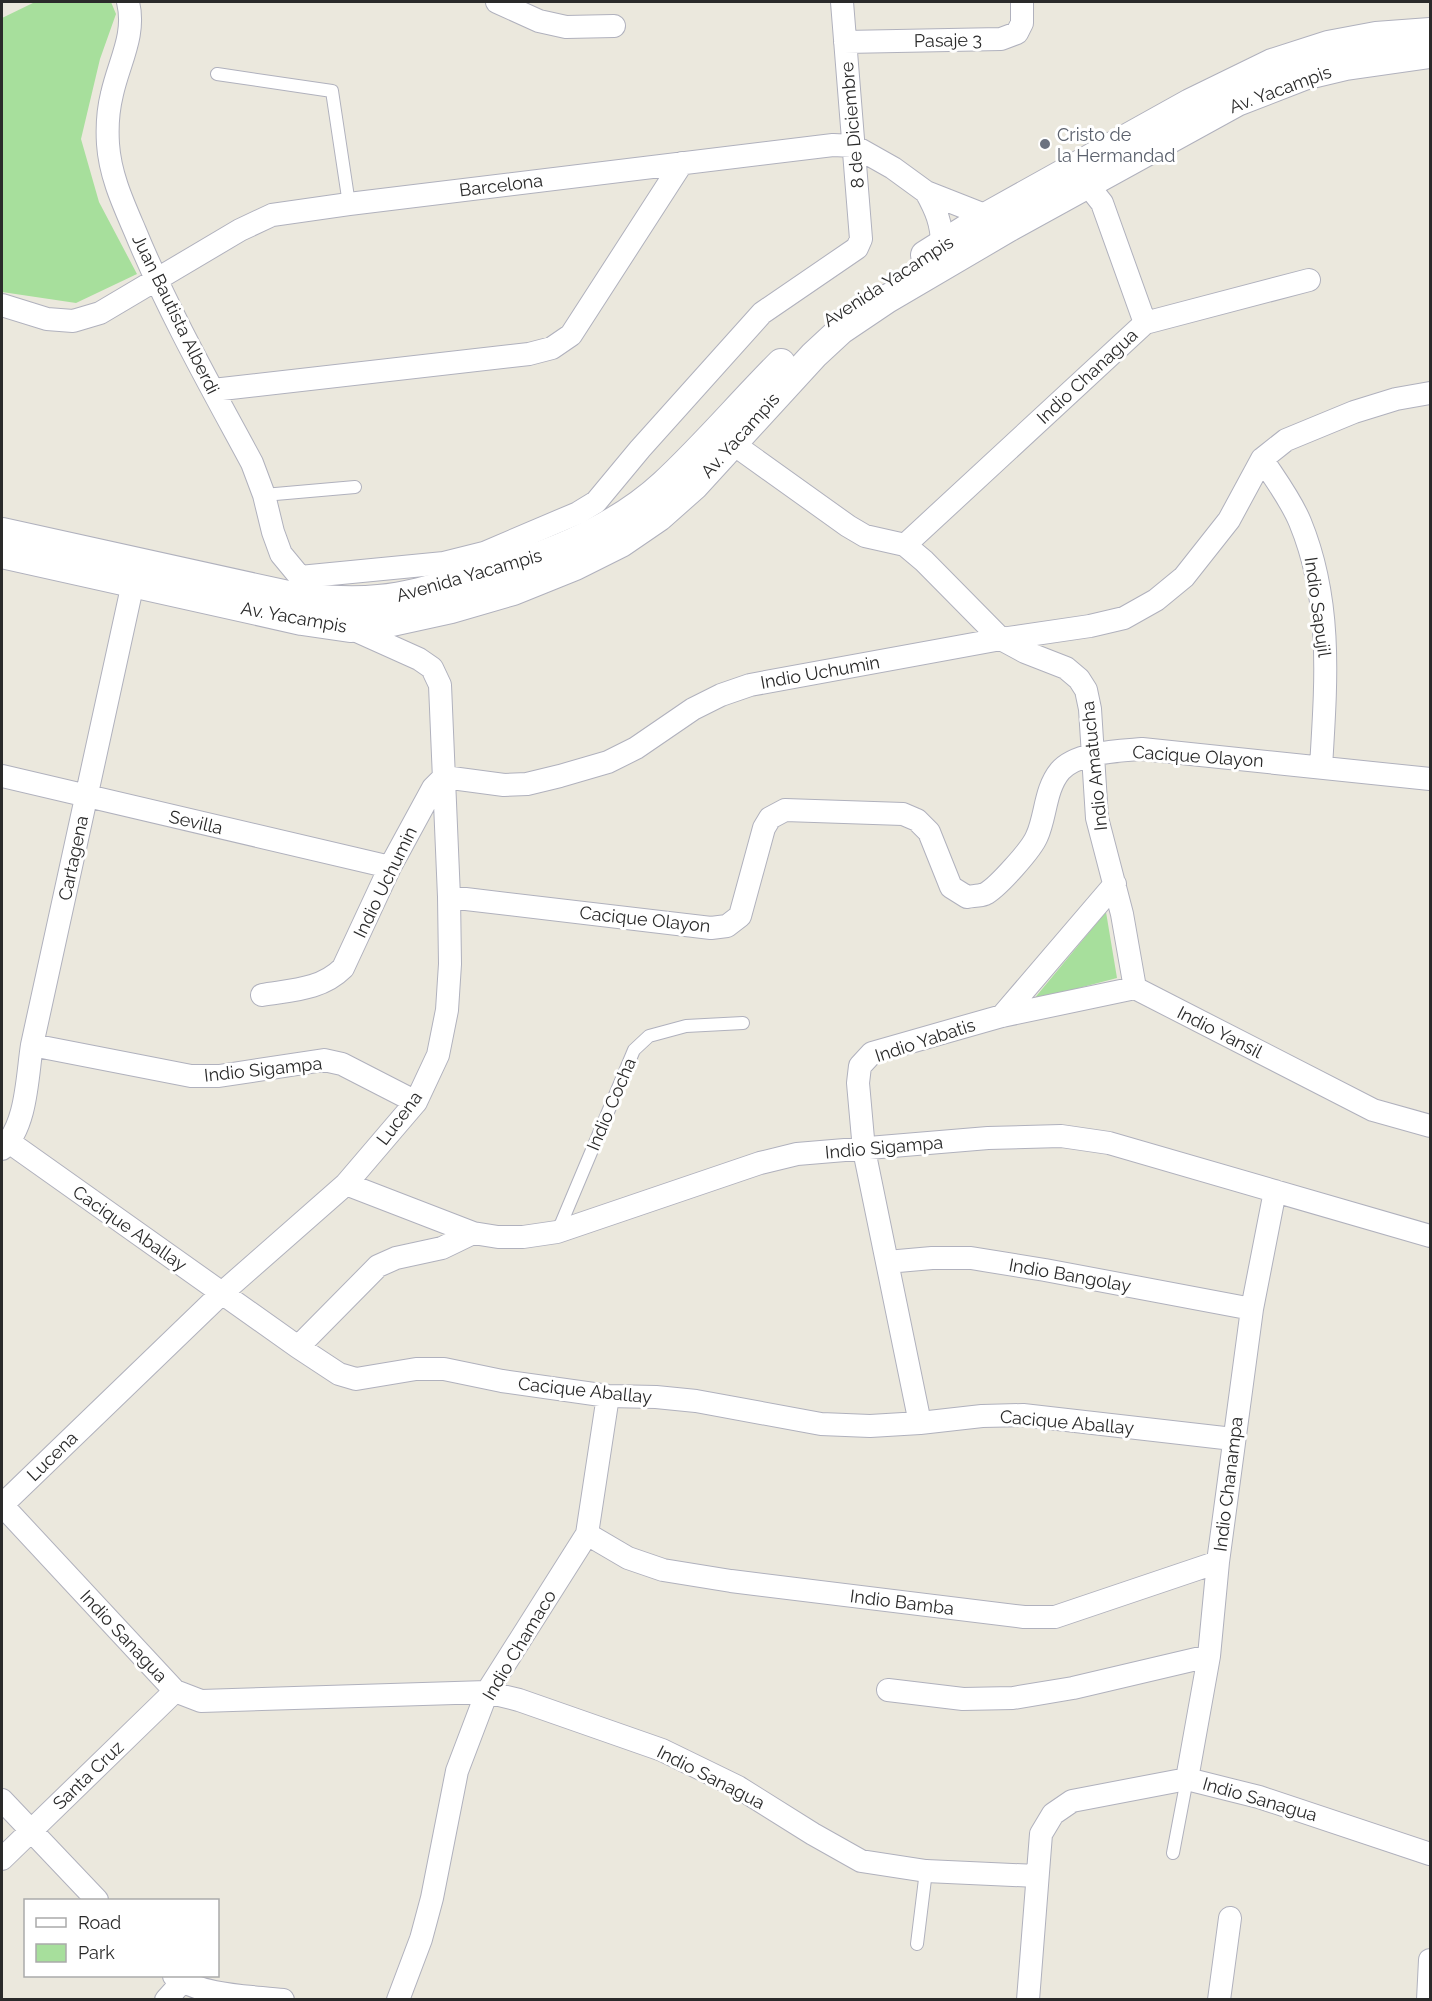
<svg xmlns="http://www.w3.org/2000/svg" width="1432" height="2001" font-family="Raleway,sans-serif">
  <rect width="100%" height="100%" fill="#ebe8dd"/>
  <path fill="#a7df9c" d="M35,2H111L116,14L100,59L81,139L99,202L137,274L76,303L2,292V18Z
    M1106,912L1117,978L1033,1000Z"/>
  <g fill="none" stroke-linecap="round" stroke-linejoin="round">
    <defs>
      <path id="service" d="M217,74L332,91L349,204
        M264,495L355,487
        M558,1231L634,1050L649,1036L686,1026L743,1023
        M1173,1853L1187,1779
        M917,1944L926,1871"/>
      <path id="minor" d="M128,2C136,35 119,62 112,94C108,110 107,128 108,144C110,175 123,203 135,231C168,311 211,387 252,463L264,495L273,532L281,554L300,577
        M497,2L539,21L566,27L614,26
        M845,42L1001,39L1017,33L1022,23V2
        M1072,180L1087,184L1102,203L1145,323
        M926,192C936,210 942,224 942,245
        M2,305L47,319L73,321L100,313L240,230L272,215L349,204L833,145L854,146L893,168L926,192L987,216L999,223
        M213,390L529,354L552,348L571,335L682,163
        M732,443L848,526L865,536L905,545L924,561L1001,639L1025,652L1066,668L1079,679L1086,690L1090,709L1097,818L1122,914L1135,988
        M1262,459C1275,479 1291,500 1300,522C1333,602 1326,683 1321,767
        M905,545L1145,323L1309,280
        M297,597L300,577L444,563L484,553L578,513L596,502L640,449L762,313L857,248L861,239L842,2
        M2,776L390,867
        M449,897L711,928L727,926L740,916L764,828L770,818L785,810L903,814L917,820L929,832L951,887L967,897C972,896 980,896 985,894C997,888 1032,849 1037,836C1046,816 1045,789 1060,771C1076,752 1119,751 1142,749L1430,779
        M262,995C291,990 321,990 343,968L390,867L433,788L444,777L504,785L527,784L560,776L608,762L636,748L693,709L721,695L750,685L1001,639L1090,626L1124,618L1156,600L1184,577L1229,520L1262,459L1286,440L1354,412L1396,399L1430,393
        M1002,1016L1115,884
        M32,1045L191,1076H219L324,1060L342,1064L416,1102
        M9,1142L298,1347L339,1374L356,1379L416,1369H444L502,1381L608,1396L656,1397L696,1401L821,1424L870,1426L920,1423L982,1416L1023,1415L1233,1439
        M2,1149C27,1126 27,1077 32,1045L136,569
        M346,1184L473,1233L498,1237H523L557,1232L760,1163L797,1154L988,1138L1061,1136L1109,1143L1430,1236
        M887,1262L932,1258H971L1045,1270L1252,1309
        M298,1347L378,1266L396,1258L442,1248L473,1233
        M920,1423L864,1150L858,1083L860,1066L872,1053L1002,1016L1135,988L1373,1110L1430,1126
        M2,1505L175,1691L201,1701L487,1692L519,1700L662,1750L738,1787L813,1834L861,1861L926,1871L1037,1876
        M2,1505L222,1293L346,1184L416,1102L438,1055L447,1010L450,964L449,897L440,685L432,668L419,659L350,628
        M587,1534L628,1558L663,1570L731,1581L1024,1617H1055L1218,1562
        M888,1690L963,1699L1013,1698L1073,1688L1209,1656
        M1187,1779L1209,1656L1218,1562L1252,1309L1275,1191
        M2,1800L97,1900
        M2,1859L175,1691
        M174,1976C201,1996 250,1996 283,2000
        M166,2000L182,1982
        M398,2000L421,1939L432,1898L457,1771L487,1692L587,1534L608,1396
        M1028,2000L1041,1834L1053,1814L1072,1801L1187,1779L1259,1797L1430,1854
        M1219,2000L1230,1918
        M1428,2000L1430,1960"/>
      <path id="tertiary" d="M925,255L987,216L1190,103L1272,63L1328,45L1376,36L1430,32
        M2,532L297,597C325,600 352,602 379,599C409,596 439,587 468,579C537,559 610,534 664,484C704,447 742,402 781,363
        M2,554L302,621L350,628L378,625L451,609L513,591L575,566L621,543L659,517L694,486L814,355L841,330L887,299L1008,228L1237,102L1304,76L1346,66L1430,54"/>
    </defs>
    <use href="#service" stroke="#b0b1bd" stroke-width="14"/>
    <use href="#minor" stroke="#b0b1bd" stroke-width="24"/>
    <use href="#tertiary" stroke="#b0b1bd" stroke-width="30"/>
    <use href="#service" stroke="#fff" stroke-width="12"/>
    <use href="#minor" stroke="#fff" stroke-width="22"/>
    <use href="#tertiary" stroke="#fff" stroke-width="28"/>
  </g>
  <circle fill="#6b7280" stroke="#fff" stroke-width="2" cx="1045" cy="144" r="6"/>
  <g text-anchor="middle" dominant-baseline="central" stroke-width="6" stroke-linejoin="round" paint-order="stroke">
    <g font-size="18" fill="#2a2a2a" stroke="#fff">
      <text transform="translate(948 40) rotate(-1)">Pasaje 3</text>
      <text transform="translate(1280 89) rotate(-20)">Av. Yacampis</text>
      <text transform="translate(852 125) rotate(-95)">8 de Diciembre</text>
      <text transform="translate(501 185) rotate(-7)">Barcelona</text>
      <text transform="translate(888 281) rotate(-33)">Avenida Yacampis</text>
      <text transform="translate(176 314) rotate(64)">Juan Bautista Alberdi</text>
      <text transform="translate(1087 376) rotate(-43)">Indio Chanagua</text>
      <text transform="translate(740 435) rotate(-48)">Av. Yacampis</text>
      <text transform="translate(469 575) rotate(-16)">Avenida Yacampis</text>
      <text transform="translate(1318 607) rotate(82)">Indio Sapujil</text>
      <text transform="translate(294 617) rotate(10)">Av. Yacampis</text>
      <text transform="translate(820 672) rotate(-10)">Indio Uchumin</text>
      <text transform="translate(1198 756) rotate(4)">Cacique Olayon</text>
      <text transform="translate(1094 766) rotate(-96)">Indio Amatucha</text>
      <text transform="translate(196 822) rotate(13)">Sevilla</text>
      <text transform="translate(73 858) rotate(-78)">Cartagena</text>
      <text transform="translate(385 882) rotate(-64)">Indio Uchumin</text>
      <text transform="translate(645 919) rotate(6)">Cacique Olayon</text>
      <text transform="translate(1220 1032) rotate(27)">Indio Yansil</text>
      <text transform="translate(925 1040) rotate(-18)">Indio Yabatis</text>
      <text transform="translate(263 1069) rotate(-6)">Indio Sigampa</text>
      <text transform="translate(611 1104) rotate(-67)">Indio Cocha</text>
      <text transform="translate(399 1118) rotate(-53)">Lucena</text>
      <text transform="translate(884 1147) rotate(-5)">Indio Sigampa</text>
      <text transform="translate(130 1228) rotate(35)">Cacique Aballay</text>
      <text transform="translate(1070 1275) rotate(10)">Indio Bangolay</text>
      <text transform="translate(585 1390) rotate(6)">Cacique Aballay</text>
      <text transform="translate(1067 1422) rotate(5)">Cacique Aballay</text>
      <text transform="translate(52 1456) rotate(-44)">Lucena</text>
      <text transform="translate(1228 1484) rotate(-83)">Indio Chanampa</text>
      <text transform="translate(902 1602) rotate(7)">Indio Bamba</text>
      <text transform="translate(124 1636) rotate(47)">Indio Sanagua</text>
      <text transform="translate(519 1645) rotate(-59)">Indio Chamaco</text>
      <text transform="translate(88 1775) rotate(-44)">Santa Cruz</text>
      <text transform="translate(711 1777) rotate(27)">Indio Sanagua</text>
      <text transform="translate(1260 1799) rotate(16)">Indio Sanagua</text>
    </g>
    <g font-size="18" fill="#5b616d" stroke="#fff" text-anchor="start">
      <text x="1057" y="134">Cristo de<tspan x="1057" dy="21">la Hermandad</tspan></text>
    </g>
  </g>
  <rect width="1432" height="2001" fill="none" stroke="#2a2a2a" stroke-width="6"/>
  <rect x="24" y="1899" width="195" height="78" fill="#ffffff" stroke="#aaaaaa" stroke-width="1.5"/>
  <rect x="36" y="1918" width="30" height="9" fill="#ffffff" stroke="#aaaaaa" stroke-width="1.5"/>
  <text x="78" y="1929" font-size="18" fill="#2a2a2a">Road</text>
  <rect x="36" y="1944" width="30" height="18" fill="#a7df9c" stroke="#aaaaaa" stroke-width="1.5"/>
  <text x="78" y="1959" font-size="18" fill="#2a2a2a">Park</text>
</svg>
